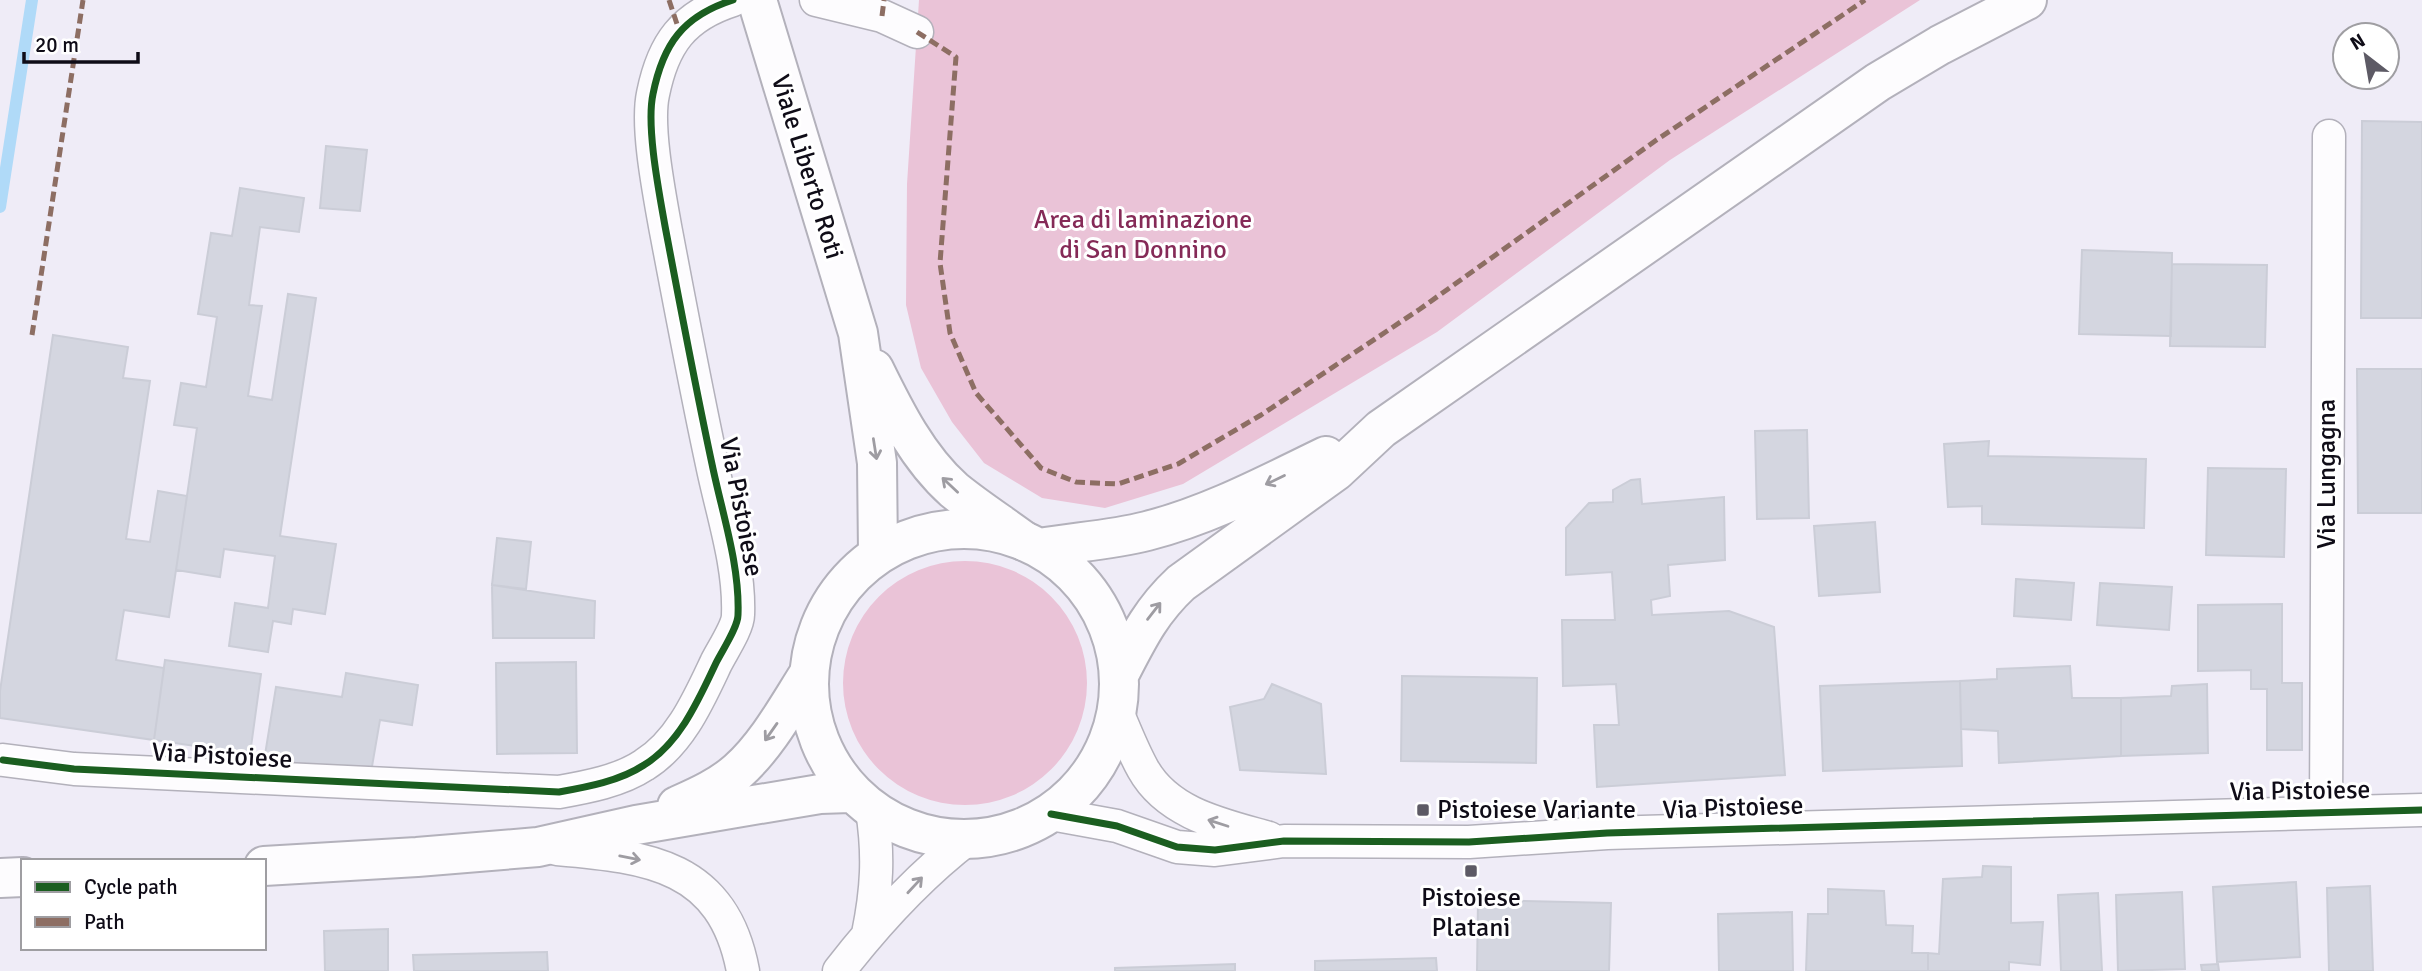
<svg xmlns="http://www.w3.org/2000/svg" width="2422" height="971" font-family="Signika,sans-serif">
  <rect width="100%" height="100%" fill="#efecf7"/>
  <path fill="#eac3d7" d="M919,0H1920L1670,160L1437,332L1183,484L1105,508L1042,498L984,463L952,422L921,368L906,305L907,184Z
    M843 683a122 122 0 1 1 244 0a122 122 0 1 1-244 0Z"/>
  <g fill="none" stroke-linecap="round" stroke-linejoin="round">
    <path stroke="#b0daf8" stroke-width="12" d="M0,207L32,0"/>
  </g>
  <path fill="#d4d6e0" stroke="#cbcdd7" stroke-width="2" d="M2362,121L2422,122V318H2361Z
    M326,146L367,150L360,211L320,208Z
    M240,188L304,198L299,232L260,227L249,305L262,306L248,396L272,400L288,294L316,298L280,536L336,544L325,614L293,609L291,624L273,621L268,652L229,646L235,603L268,608L275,556L224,549L220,577L176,570L197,428L174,425L181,383L206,387L217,317L198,314L211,233L232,236Z
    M2082,250L2172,253L2171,336L2079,334Z
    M2172,264L2267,265L2265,347L2170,346Z
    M53,335L128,347L123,378L150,381L126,539L150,542L158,491L187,496L169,617L124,610L116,660L164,668L154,740L0,718V691Z
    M2357,369H2422V513H2358Z
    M1807,430L1809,518L1757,519L1755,431Z
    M1989,441L1988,456L2146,459L2144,528L1982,524V506L1948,507L1944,444Z
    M2208,468L2286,469L2284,557L2206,555Z
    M1640,479L1642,504L1724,497L1725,560L1668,565L1670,596L1651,600L1652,615L1729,611L1774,627L1785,775L1597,787L1594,725H1619L1616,684L1563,686L1562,620H1615L1612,572L1566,575V528L1589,503L1613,502V490L1631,480Z
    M1875,522L1880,592L1819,596L1814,526Z
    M497,538L531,542L526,589L492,585Z
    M2016,579L2074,583L2071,620L2014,616Z
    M2100,583L2172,587L2169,630L2097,625Z
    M492,585L595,601L594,638H493Z
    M2282,604V683H2302V750H2267V689H2251V670L2198,671V605Z
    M165,660L261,674L250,754L154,740Z
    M576,662L577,753L497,754L496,663Z
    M2070,666L2072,698H2121V756L1999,763L1998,731L1961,729L1960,681L1997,679V669Z
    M346,673L418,685L412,725L380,720L370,778L264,761L276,687L342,697Z
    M1402,676L1537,678L1536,763L1401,761Z
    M1960,681L1962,766L1823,771L1820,686Z
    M1272,684L1321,704L1326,774L1240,770L1230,707L1264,699Z
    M2207,684L2208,753L2121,756V698L2171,696L2172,686Z
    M1983,866L2011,867V923L2043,922L2040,965L2009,962V971H1928V953L1939,954L1943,879L1982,877Z
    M2296,882L2300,957L2217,962L2213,887Z
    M2370,886L2373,971H2329L2327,888Z
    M1828,889L1884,891L1886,925L1913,926L1912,953H1928V971H1806L1808,914H1828Z
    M2182,892L2185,969L2118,971L2116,895Z
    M2098,893L2102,971H2061L2058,895Z
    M1478,900L1611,903L1609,971H1477Z
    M1792,912L1793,971H1719L1718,914Z
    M388,929V971H325L324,931Z
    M547,952L548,971H414L413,955Z
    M1436,958L1437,971H1315V961Z
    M1235,964V971H1115V968Z
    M2218,964L2219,971H2202L2201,965Z"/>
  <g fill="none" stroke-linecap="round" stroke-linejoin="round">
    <defs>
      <path id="minor" d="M816,0L882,16L917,32
        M1120,719C1127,735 1134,753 1143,769C1168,814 1223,825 1269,838
        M3,760L74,769L559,792C587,787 620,781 644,765C680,743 699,699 716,663C722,651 738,627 738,615C740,565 722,513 712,464C695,385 680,305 665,226C659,192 646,126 653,94C663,44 683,16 733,0
        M2326,811L2329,136
        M1051,814L1117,826L1177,847L1215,850L1284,841L1469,842L1607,833L2422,810
        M557,849C649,857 723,865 743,971
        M868,934C877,890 879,855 872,810
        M839,971C877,922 920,875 970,837"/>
      <path id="tertiary" d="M757,0L858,333L877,463L878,553
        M874,369C895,412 918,458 954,490C976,508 1001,524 1024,541"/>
      <path id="primary" d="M809 684a155 155 0 1 1 310 0a155 155 0 1 1-310 0Z
        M1040,548C1075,542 1112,540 1147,531C1210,515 1268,484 1326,456
        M1121,671C1139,636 1152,610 1181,583L1336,471L1381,429L1878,82L1940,45L2027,0
        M677,806C697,797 720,787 738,771C767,745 787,708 808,675
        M264,866L417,857L538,847L636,825L730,809L820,794L850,793
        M0,878L23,877"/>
    </defs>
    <use href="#minor" stroke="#b3b1bb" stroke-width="35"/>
    <use href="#tertiary" stroke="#b3b1bb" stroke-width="42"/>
    <use href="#primary" stroke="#b3b1bb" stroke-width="42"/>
    <use href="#minor" stroke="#fdfcfe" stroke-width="32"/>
    <use href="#tertiary" stroke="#fdfcfe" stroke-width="38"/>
    <use href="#primary" stroke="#fdfcfe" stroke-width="38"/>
    <path stroke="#8d6e63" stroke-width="5" stroke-dasharray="10 5" stroke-linecap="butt" d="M669,0L679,30
      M882,16L884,0
      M917,32L956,57L940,263L950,333L976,393L1041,468L1076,482L1118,484L1178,464L1261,415L1420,309L1655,141L1865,0
      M32,335L83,0"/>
    <defs>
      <path id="cycleway" d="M3,760L74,769L559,792C587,787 620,781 644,765C680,743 699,699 716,663C722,651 738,627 738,615C740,565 722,513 712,464C695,385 680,305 665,226C659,192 646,126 653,94C663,44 683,16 733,0
        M1051,814L1117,826L1177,847L1215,850L1284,841L1469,842L1607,833L2422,810"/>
    </defs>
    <use href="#cycleway" stroke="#fff" stroke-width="11"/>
    <use href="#cycleway" stroke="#1b5e20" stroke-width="7"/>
  </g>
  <defs><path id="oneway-shaft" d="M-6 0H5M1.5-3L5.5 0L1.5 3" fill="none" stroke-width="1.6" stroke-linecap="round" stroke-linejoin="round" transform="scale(1.75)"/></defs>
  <g stroke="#9e9ca2">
    <use href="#oneway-shaft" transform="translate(875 449) rotate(81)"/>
    <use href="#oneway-shaft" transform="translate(1275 480) rotate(154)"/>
    <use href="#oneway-shaft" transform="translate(950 485) rotate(-137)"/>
    <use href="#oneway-shaft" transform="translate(1154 611) rotate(-52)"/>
    <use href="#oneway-shaft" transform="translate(771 732) rotate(125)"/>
    <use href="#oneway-shaft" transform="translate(1218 823) rotate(-162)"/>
    <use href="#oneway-shaft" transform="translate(630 858) rotate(11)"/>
    <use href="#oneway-shaft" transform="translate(915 885) rotate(-47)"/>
  </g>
  <g fill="#5d5a65" stroke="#fff" stroke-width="2.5">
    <rect x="1416" y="803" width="14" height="14" rx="3.5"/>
    <rect x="1464" y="864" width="14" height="14" rx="3.5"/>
  </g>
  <g text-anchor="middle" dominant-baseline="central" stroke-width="6" stroke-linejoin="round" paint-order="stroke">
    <g font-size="26" fill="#0f0c17" stroke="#fff">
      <text transform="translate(807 167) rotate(73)">Viale Liberto Roti</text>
      <text transform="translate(2327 474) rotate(-90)">Via Lungagna</text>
      <text transform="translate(741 507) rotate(79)">Via Pistoiese</text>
      <text transform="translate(222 756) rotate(3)">Via Pistoiese</text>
      <text transform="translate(2300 791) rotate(-1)">Via Pistoiese</text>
      <text transform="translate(1733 808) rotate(-2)">Via Pistoiese</text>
    </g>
    <g font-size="26" fill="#852a57" stroke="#fff">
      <text x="1143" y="220">Area di laminazione<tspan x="1143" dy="30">di San Donnino</tspan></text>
    </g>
    <g font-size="26" fill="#0f0c17" stroke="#fff" text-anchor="start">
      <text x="1437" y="810">Pistoiese Variante</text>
      <text x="1471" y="898" text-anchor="middle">Pistoiese<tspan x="1471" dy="30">Platani</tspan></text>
    </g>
  </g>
  <rect x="21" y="859" width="245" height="91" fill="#ffffff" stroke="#9f9ea2" stroke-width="2"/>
  <rect x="35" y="882" width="35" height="10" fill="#1b5e20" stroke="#9f9ea2" stroke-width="2"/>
  <text x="84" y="894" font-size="21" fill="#0f0c17">Cycle path</text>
  <rect x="35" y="917" width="35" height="10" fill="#8d6e63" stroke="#9f9ea2" stroke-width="2"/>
  <text x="84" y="929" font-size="21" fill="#0f0c17">Path</text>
  <g transform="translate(2366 56) rotate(329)"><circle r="33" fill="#ffffff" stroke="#9f9ea2" stroke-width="2"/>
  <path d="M0-5L12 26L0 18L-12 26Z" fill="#5d5a65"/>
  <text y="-10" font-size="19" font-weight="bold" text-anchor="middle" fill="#0f0c17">N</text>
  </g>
  <path d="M24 52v10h114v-10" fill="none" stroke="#0f0c17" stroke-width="3.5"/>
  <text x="35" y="52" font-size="21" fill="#0f0c17" stroke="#ffffff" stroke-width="5" paint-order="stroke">20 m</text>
</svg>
